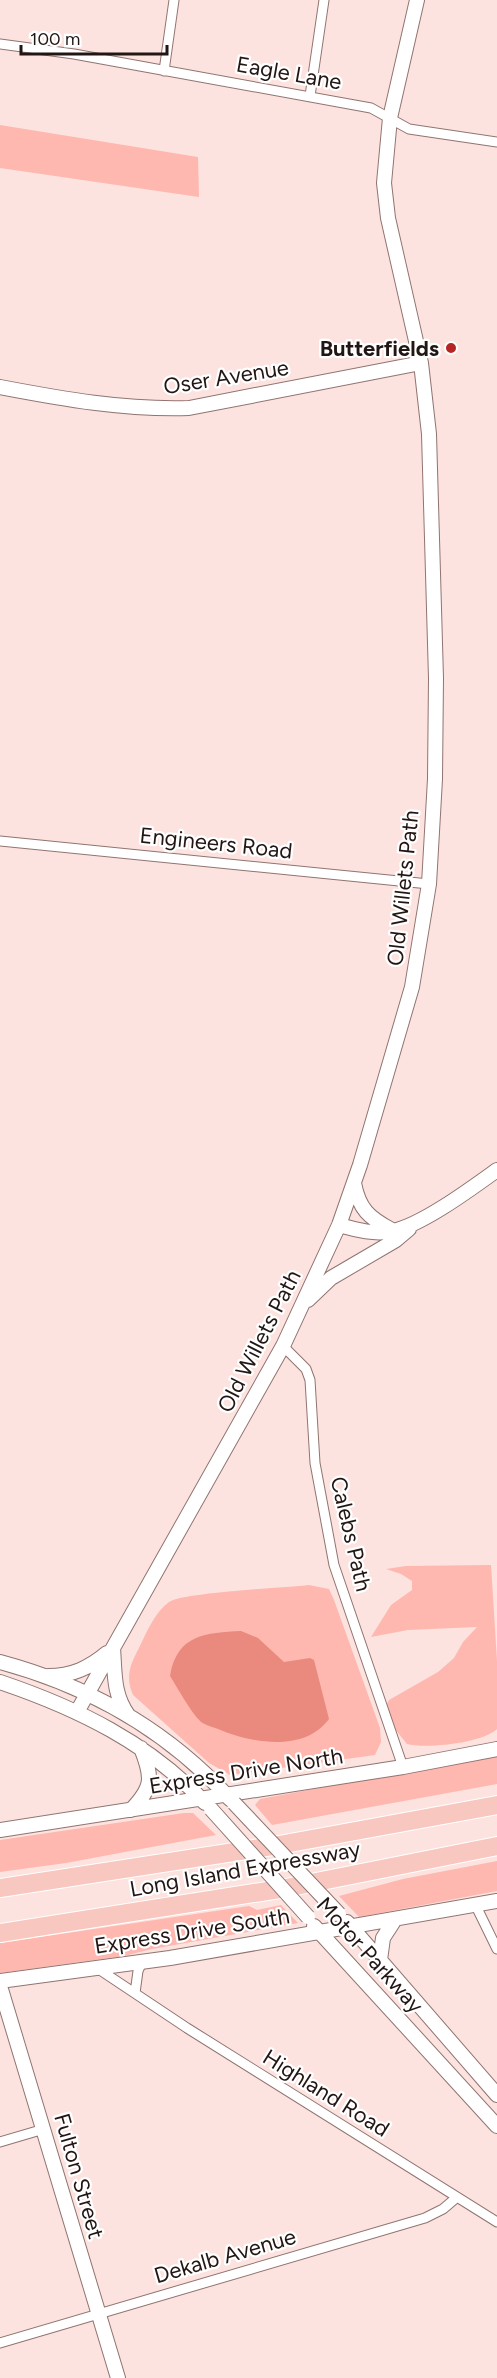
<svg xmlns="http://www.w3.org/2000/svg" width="497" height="2378" font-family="Figtree,sans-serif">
  <rect width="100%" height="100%" fill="#fce3df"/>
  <path fill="#feb8af" d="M0,125L198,157L199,197L0,168Z
    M491,1565L497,1661V1729C482,1743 427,1749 407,1744L391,1724L385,1707L389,1700L438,1672L454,1658L463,1642L477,1627L408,1630L371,1637L391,1605L412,1590V1581L401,1574L386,1569L406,1566Z
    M309,1585L329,1589L334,1600L380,1728L381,1742L375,1755L230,1775L209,1763L133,1695C125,1677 130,1665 139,1648C146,1633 155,1612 169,1602C184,1592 284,1588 309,1585Z
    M497,1755V1784L272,1825L255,1805L260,1799Z
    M184,1813H193L216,1835L66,1863L0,1872V1840Z
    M497,1861V1891L359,1917L339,1896L403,1879Z
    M281,1905L298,1923L152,1949L124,1956L0,1973V1943L249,1906L257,1910Z"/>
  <path fill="#ea8a7e" d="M241,1631L258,1638L284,1662L310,1658L314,1660L329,1719C304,1753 251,1743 218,1729C213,1727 205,1725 201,1722C189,1710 179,1690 170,1676C177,1634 206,1633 241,1631Z"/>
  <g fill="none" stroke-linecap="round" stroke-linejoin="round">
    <defs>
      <path id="street" d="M0,44L74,54L371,108L409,129L497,142
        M164,71L174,0
        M310,96L324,0
        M0,841L429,884
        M283,1346L306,1369L310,1380L315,1463L334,1565L403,1767
        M476,1906L497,1949
        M97,1968L187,2028L497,2222
        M135,1993L138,1971L142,1962
        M0,2142L44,2129
        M0,2343L425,2218L443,2209L456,2198"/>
      <path id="secondary" d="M0,387C63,399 124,410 189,408L421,363
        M354,1183C359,1209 369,1218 392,1230
        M339,1225C357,1230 375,1235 393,1231C422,1225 472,1188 497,1170
        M308,1300L331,1278L396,1240L409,1229
        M113,1648C115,1673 113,1694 128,1715
        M0,1662C89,1686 168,1731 230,1799
        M48,1676C72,1676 89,1668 107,1653
        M0,1682C77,1708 149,1743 205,1803
        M77,1712L283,1346L339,1225L360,1165L412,987L429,884L435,779L436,678L429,434L421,363L388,218L384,183L390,118L417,0
        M131,1810C153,1787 153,1778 141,1748
        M0,1830L403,1767L497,1749
        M347,1922L497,2095
        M314,1926L497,2126
        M380,1960L383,1938L394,1921
        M0,1981L170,1958L497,1901
        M0,1986L118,2378"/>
      <path id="highway" d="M0,1888L279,1845L497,1805
        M0,1933L286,1888L497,1846"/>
    </defs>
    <use href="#street" stroke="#907470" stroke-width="11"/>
    <use href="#secondary" stroke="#907470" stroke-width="16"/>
    <use href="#highway" stroke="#fff" stroke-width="20"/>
    <use href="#street" stroke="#fff" stroke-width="9"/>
    <use href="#secondary" stroke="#fff" stroke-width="14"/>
    <use href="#highway" stroke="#f8c7c0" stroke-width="18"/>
    <defs>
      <path id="secondary-bridge" d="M234,1803L339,1914
        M211,1809L308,1917"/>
    </defs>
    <use href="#secondary-bridge" stroke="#907470" stroke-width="16" stroke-linecap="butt"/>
    <use href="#secondary-bridge" stroke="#fff" stroke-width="14"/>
  </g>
  <circle fill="#b52622" stroke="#fff" stroke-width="2" cx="451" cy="348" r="6"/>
  <g text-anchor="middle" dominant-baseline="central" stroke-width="4.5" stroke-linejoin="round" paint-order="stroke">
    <g font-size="22" fill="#211614" stroke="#fff">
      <text transform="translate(289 73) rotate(10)">Eagle Lane</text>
      <text transform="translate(226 377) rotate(-9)">Oser Avenue</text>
      <text transform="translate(216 843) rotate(6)">Engineers Road</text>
      <text transform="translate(403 888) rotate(-84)">Old Willets Path</text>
      <text transform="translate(259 1341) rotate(-63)">Old Willets Path</text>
      <text transform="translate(351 1534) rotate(77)">Calebs Path</text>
      <text transform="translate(246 1771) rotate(-9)">Express Drive North</text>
      <text transform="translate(245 1869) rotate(-10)">Long Island Expressway</text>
      <text transform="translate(192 1931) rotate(-9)">Express Drive South</text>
      <text transform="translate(370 1955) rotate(48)">Motor Parkway</text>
      <text transform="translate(326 2093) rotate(32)">Highland Road</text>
      <text transform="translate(79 2176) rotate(74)">Fulton Street</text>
      <text transform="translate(225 2256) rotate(-16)">Dekalb Avenue</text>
    </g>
    <g font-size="22" font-weight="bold" fill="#211614" stroke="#fff" text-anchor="end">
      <text x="439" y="348">Butterfields</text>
    </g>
  </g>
  <path d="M21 45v9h146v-9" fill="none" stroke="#211614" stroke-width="3"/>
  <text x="30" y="45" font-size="18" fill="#211614" stroke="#ffffff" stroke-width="4.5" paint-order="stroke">100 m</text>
</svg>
